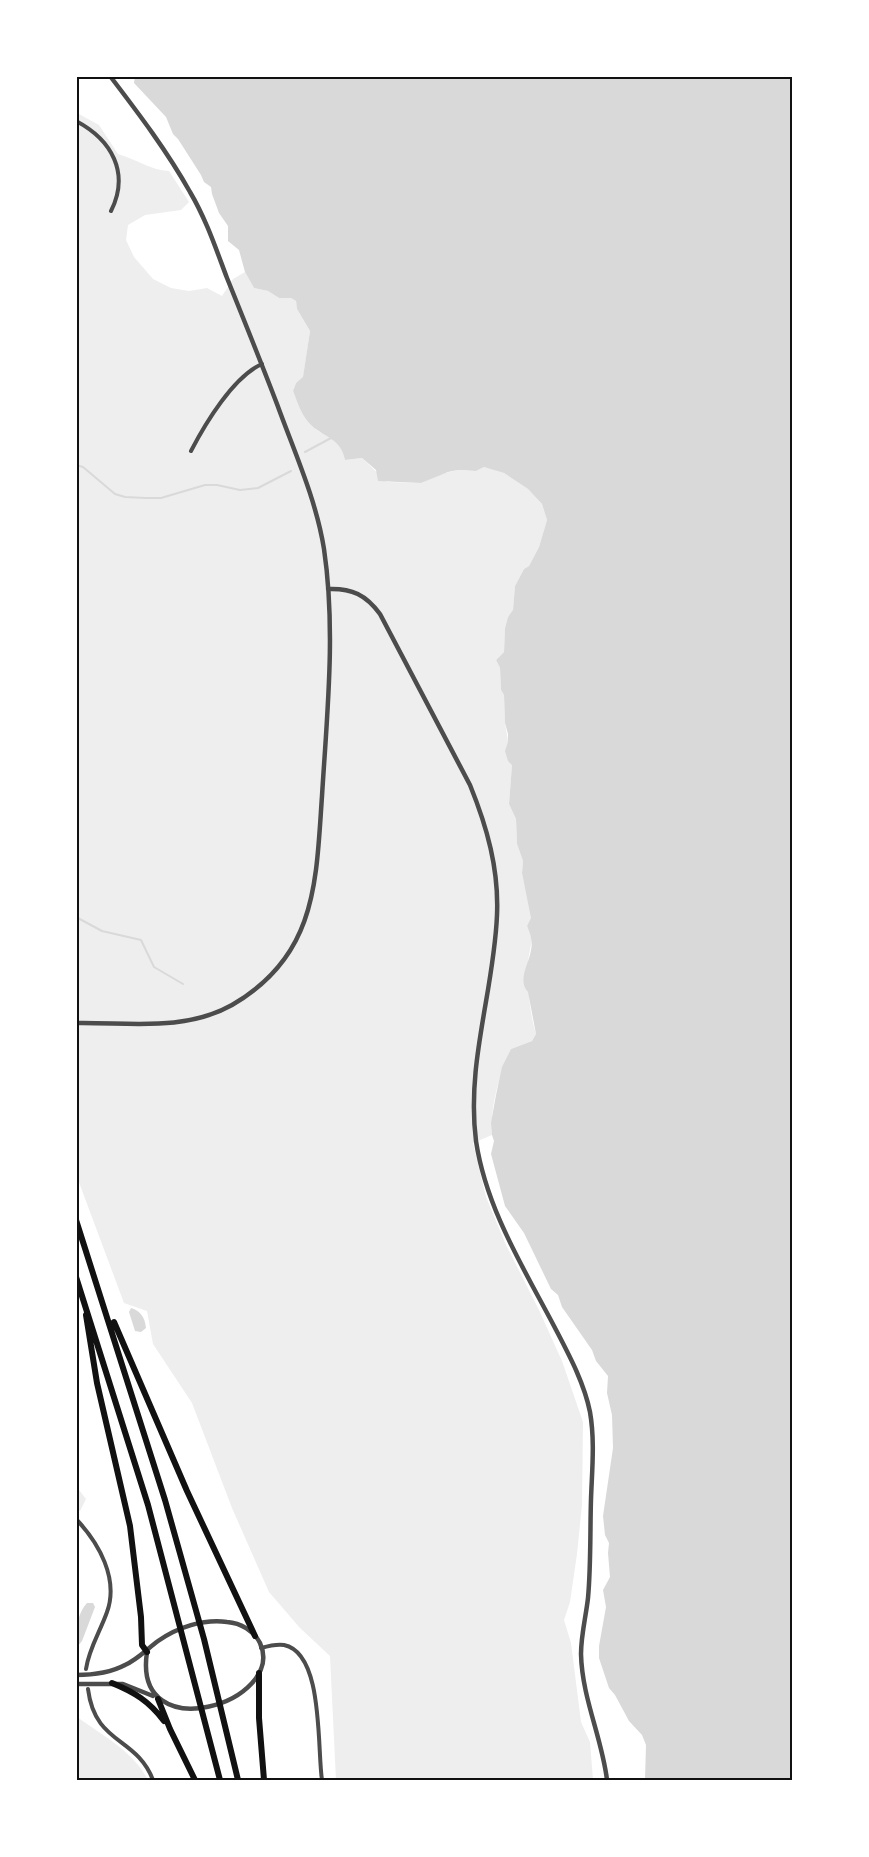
<svg xmlns="http://www.w3.org/2000/svg" width="869" height="1857" font-family="'DejaVu Sans',sans-serif">
  <rect width="100%" height="100%" fill="#fff"/>
  <path fill="#eee" d="M77,113L99,125L118,154C136,159 150,170 169,171L189,202L181,210L145,215L128,225L126,240L134,257L153,279L171,288L189,291L207,288L222,296L233,279L245,272L254,288L268,291L279,298H291L296,301L297,309L310,331L303,378L296,383L293,391C298,404 302,417 312,426C326,439 341,437 345,460L362,458L387,482L421,483L441,474L458,470L468,471H476L484,467L492,469L504,473L528,489L542,504L547,520L539,547L529,566L524,569L515,586L513,611L508,617L505,628L504,652L496,660L500,668L501,690L504,695L505,723L512,765L509,804L516,819L517,844L523,861L522,873L532,918L527,926C535,942 529,948 528,963C528,987 529,1011 536,1034L532,1041L511,1049C499,1076 490,1106 492,1135L473,1143L486,1197L506,1245L539,1310L562,1361L583,1422L582,1505L577,1554L570,1602L564,1620L571,1643L581,1722L590,1742L593,1780H336L330,1656L300,1628L269,1592L232,1508L192,1403L153,1344L147,1311L124,1303L77,1177Z
    M76,1486L86,1499L80,1511L77,1510Z
    M77,1717C102,1735 134,1752 148,1780H77Z"/>
  <path fill="#d9d9d9" d="M135,76L792,77V1780H645L646,1745L642,1735L629,1721L615,1695L609,1688L599,1658V1646L606,1607L603,1590L610,1577L608,1553L609,1543L605,1535L603,1516L613,1448L612,1415L607,1393L608,1376L596,1361L592,1350L562,1307L558,1295L551,1289L524,1233L505,1206L491,1154L494,1141L492,1135L491,1123L496,1095L502,1067L511,1049L532,1041L536,1034L528,992C517,980 529,964 531,950C533,942 530,933 527,926L531,918L522,873L523,861L517,844L516,819L509,804L512,765L508,761L505,751L508,742V734L505,723L504,695L501,690L500,668L496,660L504,652L505,628L508,617L513,610L515,586L524,569L529,566L539,547L547,520L542,504L528,489L504,473L484,467L476,471L458,470L448,472L421,483L378,481L376,470L362,458L345,460C341,439 326,438 312,426C302,417 298,404 293,391L296,383L303,377L310,331L297,309L296,301L291,298H279L268,291L254,288L245,272L239,250L228,241V226L219,213L212,194L211,187L204,182L201,175L178,139L173,134L166,117L134,83Z
    M131,1308C141,1311 145,1318 146,1328L141,1332L135,1331L129,1312Z
    M87,1603H93L95,1607L82,1641L77,1647C76,1632 76,1615 87,1603Z"/>
  <g fill="none" stroke-linecap="round" stroke-linejoin="round">
    <path stroke="#d9d9d9" stroke-width="2" d="M305,452L331,438
      M76,465L83,467L115,494L125,497L146,498H161L205,485H217L240,490L258,488L291,471
      M76,917L102,931L141,940L154,967L183,984"/>
    <path stroke="#4c4c4c" stroke-width="4" d="M76,121C112,140 130,173 111,211
      M191,451C205,424 233,377 262,364
      M76,1519C99,1543 119,1579 107,1612C100,1632 89,1648 86,1669
      M261,1648C268,1646 277,1644 284,1645C324,1653 317,1749 322,1780
      M88,1689C95,1745 136,1736 153,1780"/>
    <path stroke="#4c4c4c" stroke-width="4.5" d="M328,589C352,588 366,595 380,614L470,785C487,827 499,869 497,915C494,991 466,1063 476,1141C486,1208 523,1267 554,1326C568,1353 584,1382 590,1412C595,1441 592,1470 591,1499C590,1532 591,1565 588,1598C586,1616 581,1635 581,1654C582,1698 602,1738 607,1780
      M76,1023C129,1022 184,1032 232,1005C317,956 316,882 322,796C327,714 336,630 324,549C316,499 294,451 277,404C261,362 244,320 227,278C216,249 206,219 190,192C167,151 139,114 110,76
      M76,1675C94,1675 110,1673 125,1665C138,1659 147,1649 158,1641C178,1627 203,1619 227,1622C241,1623 254,1631 260,1643C287,1703 132,1750 147,1652
      M76,1684H123L153,1696"/>
    <path stroke="#111" stroke-width="6" d="M76,1220L165,1500L204,1639L238,1780
      M76,1277L148,1505L220,1780
      M86,1315L97,1383L130,1526L141,1617L142,1645L147,1652
      M114,1322L187,1491L255,1636
      M259,1673V1718L264,1780
      M112,1683C134,1692 149,1701 164,1721
      M158,1699L170,1729L195,1780"/>
  </g>
  <rect width="869" height="1857" fill="none" stroke="#ffffff" stroke-width="156"/>
  <rect x="78" y="78" width="713" height="1701" fill="none" stroke="#111" stroke-width="2"/>
</svg>
